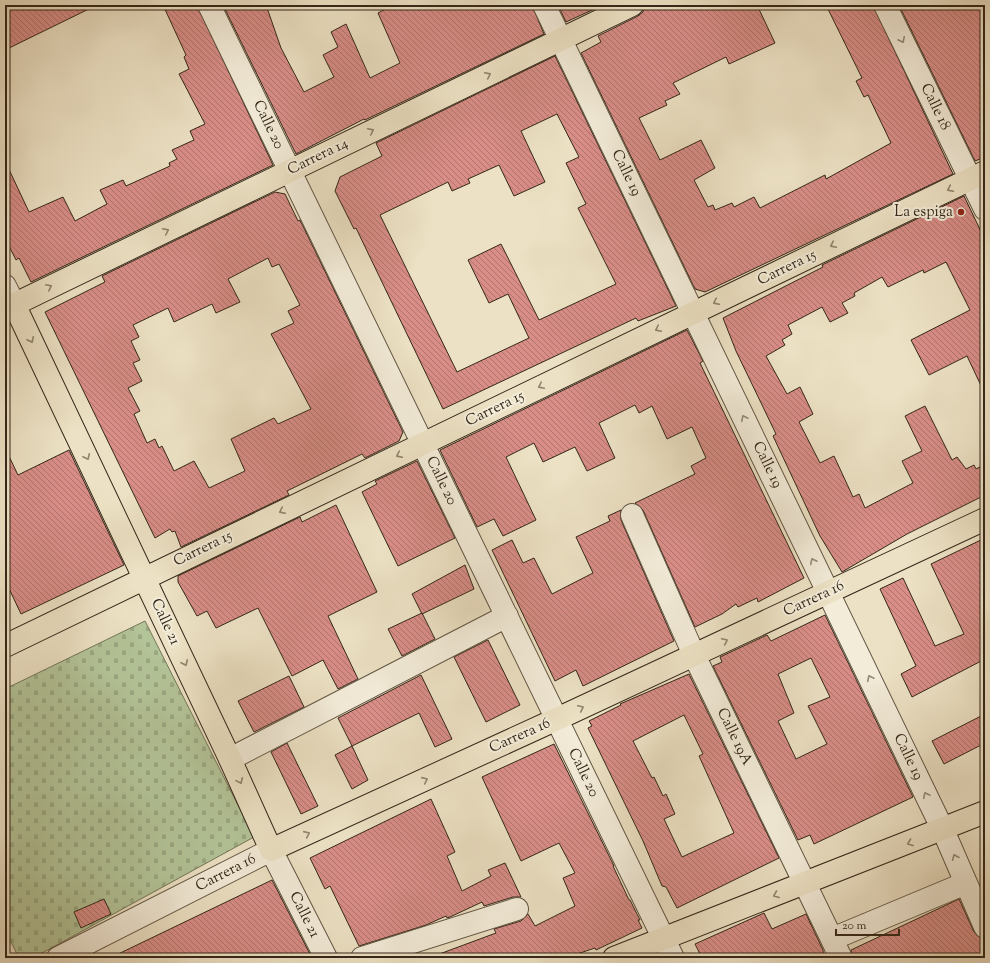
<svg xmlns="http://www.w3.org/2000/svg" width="990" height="963" font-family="'Sorts Mill Goudy',serif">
  <defs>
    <pattern id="cemetery-stones" width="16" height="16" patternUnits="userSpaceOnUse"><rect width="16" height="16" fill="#b3c498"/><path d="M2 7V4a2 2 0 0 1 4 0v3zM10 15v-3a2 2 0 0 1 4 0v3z" fill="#9ba882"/></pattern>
    <pattern id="building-back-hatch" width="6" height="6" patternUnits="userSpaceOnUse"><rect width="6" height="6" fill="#d88d87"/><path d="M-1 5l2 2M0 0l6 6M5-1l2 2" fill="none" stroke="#b0736e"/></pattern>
  </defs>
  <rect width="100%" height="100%" fill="#ece1c4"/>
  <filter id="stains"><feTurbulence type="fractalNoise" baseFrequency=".005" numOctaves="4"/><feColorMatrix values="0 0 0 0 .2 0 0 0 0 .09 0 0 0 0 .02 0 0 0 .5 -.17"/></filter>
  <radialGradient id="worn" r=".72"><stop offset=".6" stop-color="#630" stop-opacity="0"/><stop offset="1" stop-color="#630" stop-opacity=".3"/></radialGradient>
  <path fill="url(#cemetery-stones)" stroke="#747658" d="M145,621L254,837L33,958H19L5,930V689Z"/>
  <path fill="url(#building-back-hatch)" stroke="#342719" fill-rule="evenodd" d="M5,5H97L5,50Z
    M163,5H197L273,165L31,282L19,258L16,260L5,238V161L29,212L63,197L75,221L107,204L100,190L123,180L126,186L170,166L169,163L177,159L172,150L194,140L190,131L205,124L179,74L189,69L184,57L186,55Z
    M223,5H266L281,48L304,92L334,77L323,55L338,47L331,32L346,24L370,78L400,63L378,13L393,5H532L544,34L365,120L364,119L296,154Z
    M558,5H603L566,22Z
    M644,5H757L775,43L729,64L726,57L673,83L680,94L665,101L667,105L639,118L660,160L701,140L715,168L694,180L708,207L713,205L715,210L732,203L734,207L754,197L760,208L825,175L826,179L891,143L868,95L864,97L856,81L862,78L826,5H873L953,174L705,292L695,289L581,53L601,42L598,36L638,16L643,12Z
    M899,5H985V157L975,161Z
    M555,56L676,306L638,321L636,318L443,409L356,228L354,229L335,191L340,177L382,156L376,143ZM557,114L579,157L566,163L586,204L578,208L616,284L539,320L501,244L468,260L489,303L508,294L529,338L457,372L380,215L448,182L452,191L470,183L468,179L499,165L514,196L545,182L521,131Z
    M275,192L285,194L298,221L300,220L403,432L399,441L365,458L362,454L287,491L289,495L181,547L175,531L172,532L170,529L155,538L45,312L105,282L102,276ZM268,258L272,267L279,264L300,305L288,311L294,323L271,334L311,409L278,424L274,418L231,439L245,471L209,488L194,461L174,471L162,446L159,448L155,439L147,443L134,414L140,411L128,388L142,381L133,363L140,360L131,341L139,337L133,325L168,308L174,322L212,304L216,313L240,302L228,279Z
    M964,196L985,240V394L967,356L929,375L911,340L970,310L946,262L924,273L923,270L888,287L882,277L854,293L855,296L842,303L848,313L830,322L822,307L788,325L792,334L782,340L785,345L766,356L787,394L800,387L813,414L799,422L820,463L834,456L853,497L859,494L865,508L913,483L902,461L922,451L905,416L925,406L952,460L957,457L966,469L974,465L976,469L985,464V495L907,534L842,572L820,536L773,436L776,434L736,351L723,318L823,267L822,265Z
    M687,330L703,361L700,363L804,578L758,602L757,598L738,607L736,604L722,614L695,627L643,510L635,503L695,474L691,466L706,458L692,427L667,439L652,406L639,413L635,405L599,423L615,458L587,471L575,447L543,462L534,443L506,457L536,520L503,536L494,519L477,527L440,450Z
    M5,448L18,475L69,450L124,565L21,614L5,580Z
    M417,461L455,538L398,566L362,492L377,484L375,481Z
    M336,505L377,592L328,616L358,679L338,689L323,660L292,676L258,608L216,628L207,611L197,616L178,582V576L300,517L302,522Z
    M621,510V520L674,641L583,686L576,670L555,681L492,550L512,540L523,563L534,558L552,594L593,573L576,537L610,521L608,516Z
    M985,538V659L912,697L901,674L916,666L880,589L903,578L935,646L964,634L931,564Z
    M465,565L474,589L422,614L412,594Z
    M422,613L435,639L402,656L388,629Z
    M825,615L913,797L814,844L810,835L798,840L713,666L722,662L720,657L767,635L771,641ZM811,658L830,697L808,706L827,744L796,759L778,721L794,713L778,674Z
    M488,640L520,705L486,722L454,657Z
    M689,674L779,858L677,908L666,887L662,886L643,841L588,728L592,726L589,721L621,705L620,704ZM684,715L703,754L699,756L734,833L682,857L664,819L675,814L666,794L663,796L654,777L652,778L633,741Z
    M421,675L452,739L435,747L419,713L352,746L338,718Z
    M289,676L304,707L254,732L238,701Z
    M985,714V743L944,764L932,741Z
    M287,743L318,806L301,814L271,752Z
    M554,744L614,866H613L629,900H630L640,920H638L642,928L596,950L595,948L565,958H434V956L496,933L494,929L521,921L528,914L535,926L575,906L563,878L575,873L559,843L521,861L482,777Z
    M352,746L368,780L352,789L335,755Z
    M431,799L455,852L447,856L462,891L491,876L488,870L505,863L521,897H513L484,906L482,902L450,917L447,918L446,916L426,925L359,946L330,886L325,889L310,858Z
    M272,880L312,958H110L141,943Z
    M104,899L111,914L81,928L74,912Z
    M959,899L974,932L985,942V958H853L851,950Z
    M764,913L772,929L806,914L823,950L824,958H702L695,944Z"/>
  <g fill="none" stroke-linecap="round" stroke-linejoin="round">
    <defs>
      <path id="minor" d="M209,5L673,958
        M544,5L943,830L985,927
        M885,5L985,209
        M5,286L14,304
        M632,515L694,655L841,958
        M230,759L507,616
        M832,939L966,883
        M58,958L271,850L326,958
        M362,958L517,909"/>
      <path id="major" d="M14,304L230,759L271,850L557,719L985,519
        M5,309L632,5
        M5,646L985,172
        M614,958L985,812"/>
    </defs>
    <use href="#minor" stroke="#625644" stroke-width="24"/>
    <use href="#major" stroke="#342719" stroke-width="24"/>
    <use href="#minor" stroke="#f3ecd9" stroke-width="22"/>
    <use href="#major" stroke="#ece1c4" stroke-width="22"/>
  </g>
  <defs><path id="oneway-chevron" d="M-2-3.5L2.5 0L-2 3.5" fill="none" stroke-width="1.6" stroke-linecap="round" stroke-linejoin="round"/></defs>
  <g stroke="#948a79">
    <use href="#oneway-chevron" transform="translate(902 40) rotate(64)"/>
    <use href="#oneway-chevron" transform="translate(744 418) rotate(-116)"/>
    <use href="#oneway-chevron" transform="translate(813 561) rotate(-116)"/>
    <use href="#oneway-chevron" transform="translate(870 678) rotate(-116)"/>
    <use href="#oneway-chevron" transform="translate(926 795) rotate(-116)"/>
    <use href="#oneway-chevron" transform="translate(955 857) rotate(-113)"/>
  </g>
  <g stroke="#90846e">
    <use href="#oneway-chevron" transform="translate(488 75) rotate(-26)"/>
    <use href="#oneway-chevron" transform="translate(371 131) rotate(-26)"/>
    <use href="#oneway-chevron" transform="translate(950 189) rotate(154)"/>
    <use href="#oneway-chevron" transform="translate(166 231) rotate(-26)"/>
    <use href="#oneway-chevron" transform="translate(833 245) rotate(154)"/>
    <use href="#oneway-chevron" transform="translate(49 287) rotate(-26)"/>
    <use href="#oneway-chevron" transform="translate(716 302) rotate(154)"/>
    <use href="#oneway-chevron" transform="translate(658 329) rotate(154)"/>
    <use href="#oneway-chevron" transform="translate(31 340) rotate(65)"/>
    <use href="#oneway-chevron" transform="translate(541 386) rotate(154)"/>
    <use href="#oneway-chevron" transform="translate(399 455) rotate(154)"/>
    <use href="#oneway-chevron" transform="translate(87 457) rotate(65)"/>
    <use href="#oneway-chevron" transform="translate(282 511) rotate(154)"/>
    <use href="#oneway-chevron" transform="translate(725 641) rotate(-25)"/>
    <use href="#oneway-chevron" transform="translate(185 663) rotate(65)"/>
    <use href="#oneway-chevron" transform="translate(581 708) rotate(-25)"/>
    <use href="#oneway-chevron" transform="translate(425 780) rotate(-24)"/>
    <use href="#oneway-chevron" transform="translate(240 781) rotate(66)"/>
    <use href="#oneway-chevron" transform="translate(307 834) rotate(-24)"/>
    <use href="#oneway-chevron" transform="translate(910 843) rotate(159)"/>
    <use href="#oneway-chevron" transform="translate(776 895) rotate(158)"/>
  </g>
  <circle fill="#8f2418" stroke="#f3ecd9" stroke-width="1.5" cx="961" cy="212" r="4"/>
  <g text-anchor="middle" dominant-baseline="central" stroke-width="4" stroke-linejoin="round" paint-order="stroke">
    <g font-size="15" fill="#342719" stroke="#f3ecd9">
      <text transform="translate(935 107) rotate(64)">Calle 18</text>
      <text transform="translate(268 125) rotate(64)">Calle 20</text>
      <text transform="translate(318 157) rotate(-26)">Carrera 14</text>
      <text transform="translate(626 173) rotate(64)">Calle 19</text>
      <text transform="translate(787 268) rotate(-26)">Carrera 15</text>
      <text transform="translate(495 409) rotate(-26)">Carrera 15</text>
      <text transform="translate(767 465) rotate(64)">Calle 19</text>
      <text transform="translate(441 481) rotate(64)">Calle 20</text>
      <text transform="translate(203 549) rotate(-26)">Carrera 15</text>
      <text transform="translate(814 599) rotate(-25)">Carrera 16</text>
      <text transform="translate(165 622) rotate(65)">Calle 21</text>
      <text transform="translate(520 736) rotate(-24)">Carrera 16</text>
      <text transform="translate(734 737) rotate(64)">Calle 19A</text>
      <text transform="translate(908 757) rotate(64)">Calle 19</text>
      <text transform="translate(583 773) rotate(64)">Calle 20</text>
      <text transform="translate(226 873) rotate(-27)">Carrera 16</text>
      <text transform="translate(304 915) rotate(63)">Calle 21</text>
    </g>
    <g font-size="15" fill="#342719" stroke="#f3ecd9" text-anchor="end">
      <text x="953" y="212">La espiga</text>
    </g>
  </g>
  <rect width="990" height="963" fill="none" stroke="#ece1c4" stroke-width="20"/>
  <rect x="6" y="6" width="978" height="951" fill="none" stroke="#342719" stroke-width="2"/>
  <rect x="10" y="10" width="970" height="943" fill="none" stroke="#342719"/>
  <path d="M836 929v6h63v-6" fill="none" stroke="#342719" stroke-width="2"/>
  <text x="842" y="929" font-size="12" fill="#342719" stroke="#f3ecd9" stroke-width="3" paint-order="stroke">20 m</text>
  <rect width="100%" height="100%" filter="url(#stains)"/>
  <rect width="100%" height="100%" fill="url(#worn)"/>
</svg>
